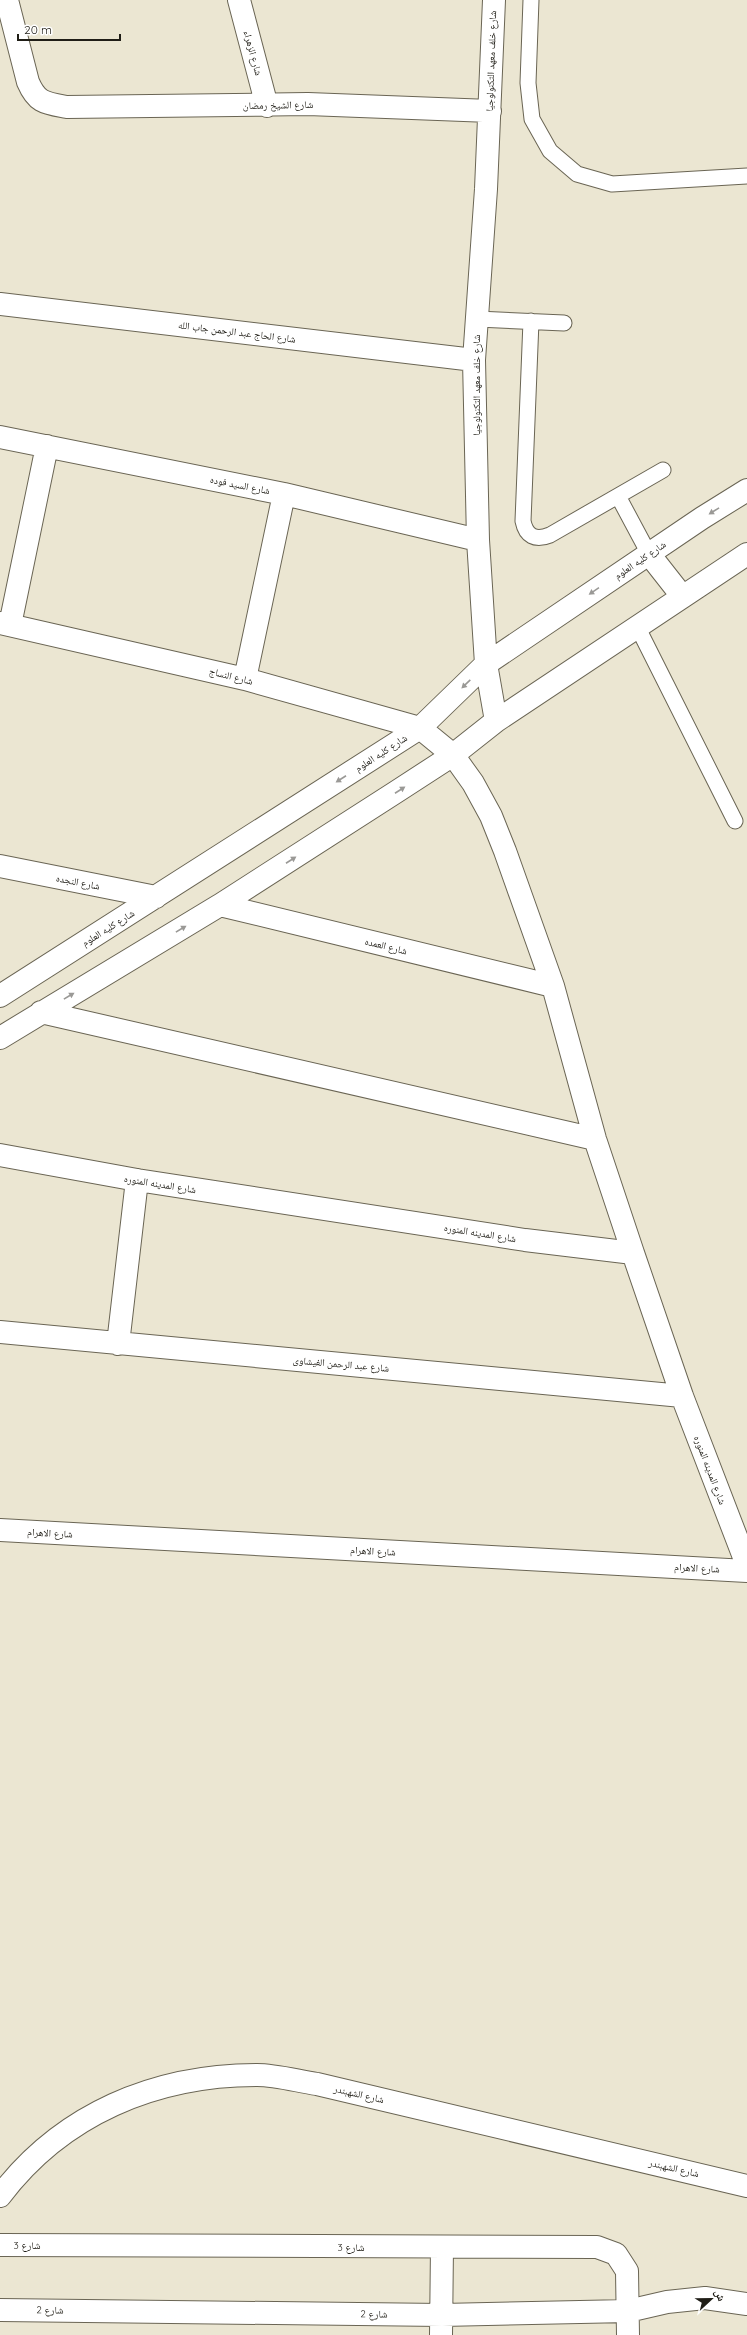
<svg xmlns="http://www.w3.org/2000/svg" width="747" height="2335" font-family="Quicksand,'Noto Naskh Arabic',sans-serif">
  <rect width="100%" height="100%" fill="#ebe6d2"/>
  <g fill="none" stroke-linecap="round" stroke-linejoin="round">
    <defs>
      <path id="service" d="M531,0L528,83L532,119L550,151L577,174L612,184L747,176
        M477,319L564,323
        M531,321L523,521C526,536 535,541 550,535L663,470
        M618,496L649,554
        M637,626L735,821"/>
      <path id="minor" d="M7,0L28,82C37,103 45,103 67,107L308,104L490,111
        M239,0L267,106
        M494,0L486,189L474,360L478,540L486,664L496,721
        M0,304L474,360
        M0,437L284,494L478,540
        M649,554L682,596
        M0,623L245,679L420,728L453,755L473,783L491,816L505,851L553,986L595,1139L633,1253
        M10,625L47,446
        M245,679L284,494
        M0,866L156,897
        M220,905L553,986
        M0,996L420,728L486,664L702,518L747,490
        M41,1012L595,1139
        M0,1038L220,905L396,792L453,755L496,721L747,554
        M0,1155L137,1180L525,1240L633,1253L682,1396L747,1565
        M0,1332L682,1396
        M118,1344L137,1180
        M0,1530L747,1571
        M0,2196C62,2114 155,2075 257,2075C276,2075 297,2081 317,2084L747,2186
        M0,2245L597,2247L616,2254L627,2271L628,2335
        M0,2310L442,2315L628,2311L667,2302L705,2298L747,2304
        M441,2335L442,2247"/>
    </defs>
    <use href="#service" stroke="#6a6554" stroke-width="17"/>
    <use href="#minor" stroke="#6a6554" stroke-width="24"/>
    <use href="#service" stroke="#fff" stroke-width="15"/>
    <use href="#minor" stroke="#fff" stroke-width="22"/>
  </g>
  <defs><path id="oneway-solid" d="M-6-.8H1V-3.2L6.5 0L1 3.2V.8H-6Z"/></defs>
  <g fill="#9a9996">
    <use href="#oneway-solid" transform="translate(714 511) rotate(148)"/>
    <use href="#oneway-solid" transform="translate(594 591) rotate(146)"/>
    <use href="#oneway-solid" transform="translate(466 684) rotate(136)"/>
    <use href="#oneway-solid" transform="translate(341 779) rotate(147)"/>
    <use href="#oneway-solid" transform="translate(400 790) rotate(-33)"/>
    <use href="#oneway-solid" transform="translate(291 860) rotate(-33)"/>
    <use href="#oneway-solid" transform="translate(181 929) rotate(-31)"/>
    <use href="#oneway-solid" transform="translate(69 996) rotate(-31)"/>
  </g>
  <g text-anchor="middle" dominant-baseline="central" stroke-width="3.5" stroke-linejoin="round" paint-order="stroke">
    <g font-size="10" fill="#1f1d16" stroke="#fff">
      <text transform="translate(253 53) rotate(75)">شارع الزهراء</text>
      <text transform="translate(491 61) rotate(-88)">شارع خلف معهد التكنولوجيا</text>
      <text transform="translate(278 105) rotate(-1)">شارع الشيخ رمضان</text>
      <text transform="translate(237 332) rotate(7)">شارع الحاج عبد الرحمن جاب الله</text>
      <text transform="translate(476 385) rotate(-90)">شارع خلف معهد التكنولوجيا</text>
      <text transform="translate(240 485) rotate(11)">شارع السيد فوده</text>
      <text transform="translate(640 560) rotate(-34)">شارع كليه العلوم</text>
      <text transform="translate(231 676) rotate(14)">شارع النساج</text>
      <text transform="translate(381 753) rotate(-33)">شارع كليه العلوم</text>
      <text transform="translate(78 882) rotate(11)">شارع النجده</text>
      <text transform="translate(108 928) rotate(-32)">شارع كليه العلوم</text>
      <text transform="translate(386 946) rotate(14)">شارع العمده</text>
      <text transform="translate(160 1184) rotate(9)">شارع المدينه المنوره</text>
      <text transform="translate(480 1233) rotate(9)">شارع المدينه المنوره</text>
      <text transform="translate(341 1364) rotate(5)">شارع عبد الرحمن الفيشاوى</text>
      <text transform="translate(710 1470) rotate(69)">شارع المدينه المنوره</text>
      <text transform="translate(50 1533) rotate(3)">شارع الاهرام</text>
      <text transform="translate(373 1551) rotate(3)">شارع الاهرام</text>
      <text transform="translate(697 1568) rotate(3)">شارع الاهرام</text>
      <text transform="translate(359 2094) rotate(13)">شارع الشهبندر</text>
      <text transform="translate(674 2168) rotate(13)">شارع الشهبندر</text>
      <text x="27" y="2245">شارع 3</text>
      <text x="351" y="2247">شارع 3</text>
      <text transform="translate(50 2310) rotate(1)">شارع 2</text>
      <text transform="translate(374 2314) rotate(1)">شارع 2</text>
    </g>
  </g>
  <g transform="translate(711 2299) rotate(68)" stroke="#ffffff" stroke-width="3" paint-order="stroke">
  <path d="M0-3L7 15L0 10L-7 15Z" fill="#1f1d16"/>
  <text y="-6" font-size="11" font-weight="bold" text-anchor="middle" fill="#1f1d16">ش</text>
  </g>
  <path d="M18 34v6h102v-6" fill="none" stroke="#1f1d16" stroke-width="2"/>
  <text x="24" y="34" font-size="12" fill="#1f1d16" stroke="#ffffff" stroke-width="3" paint-order="stroke">20 m</text>
</svg>
